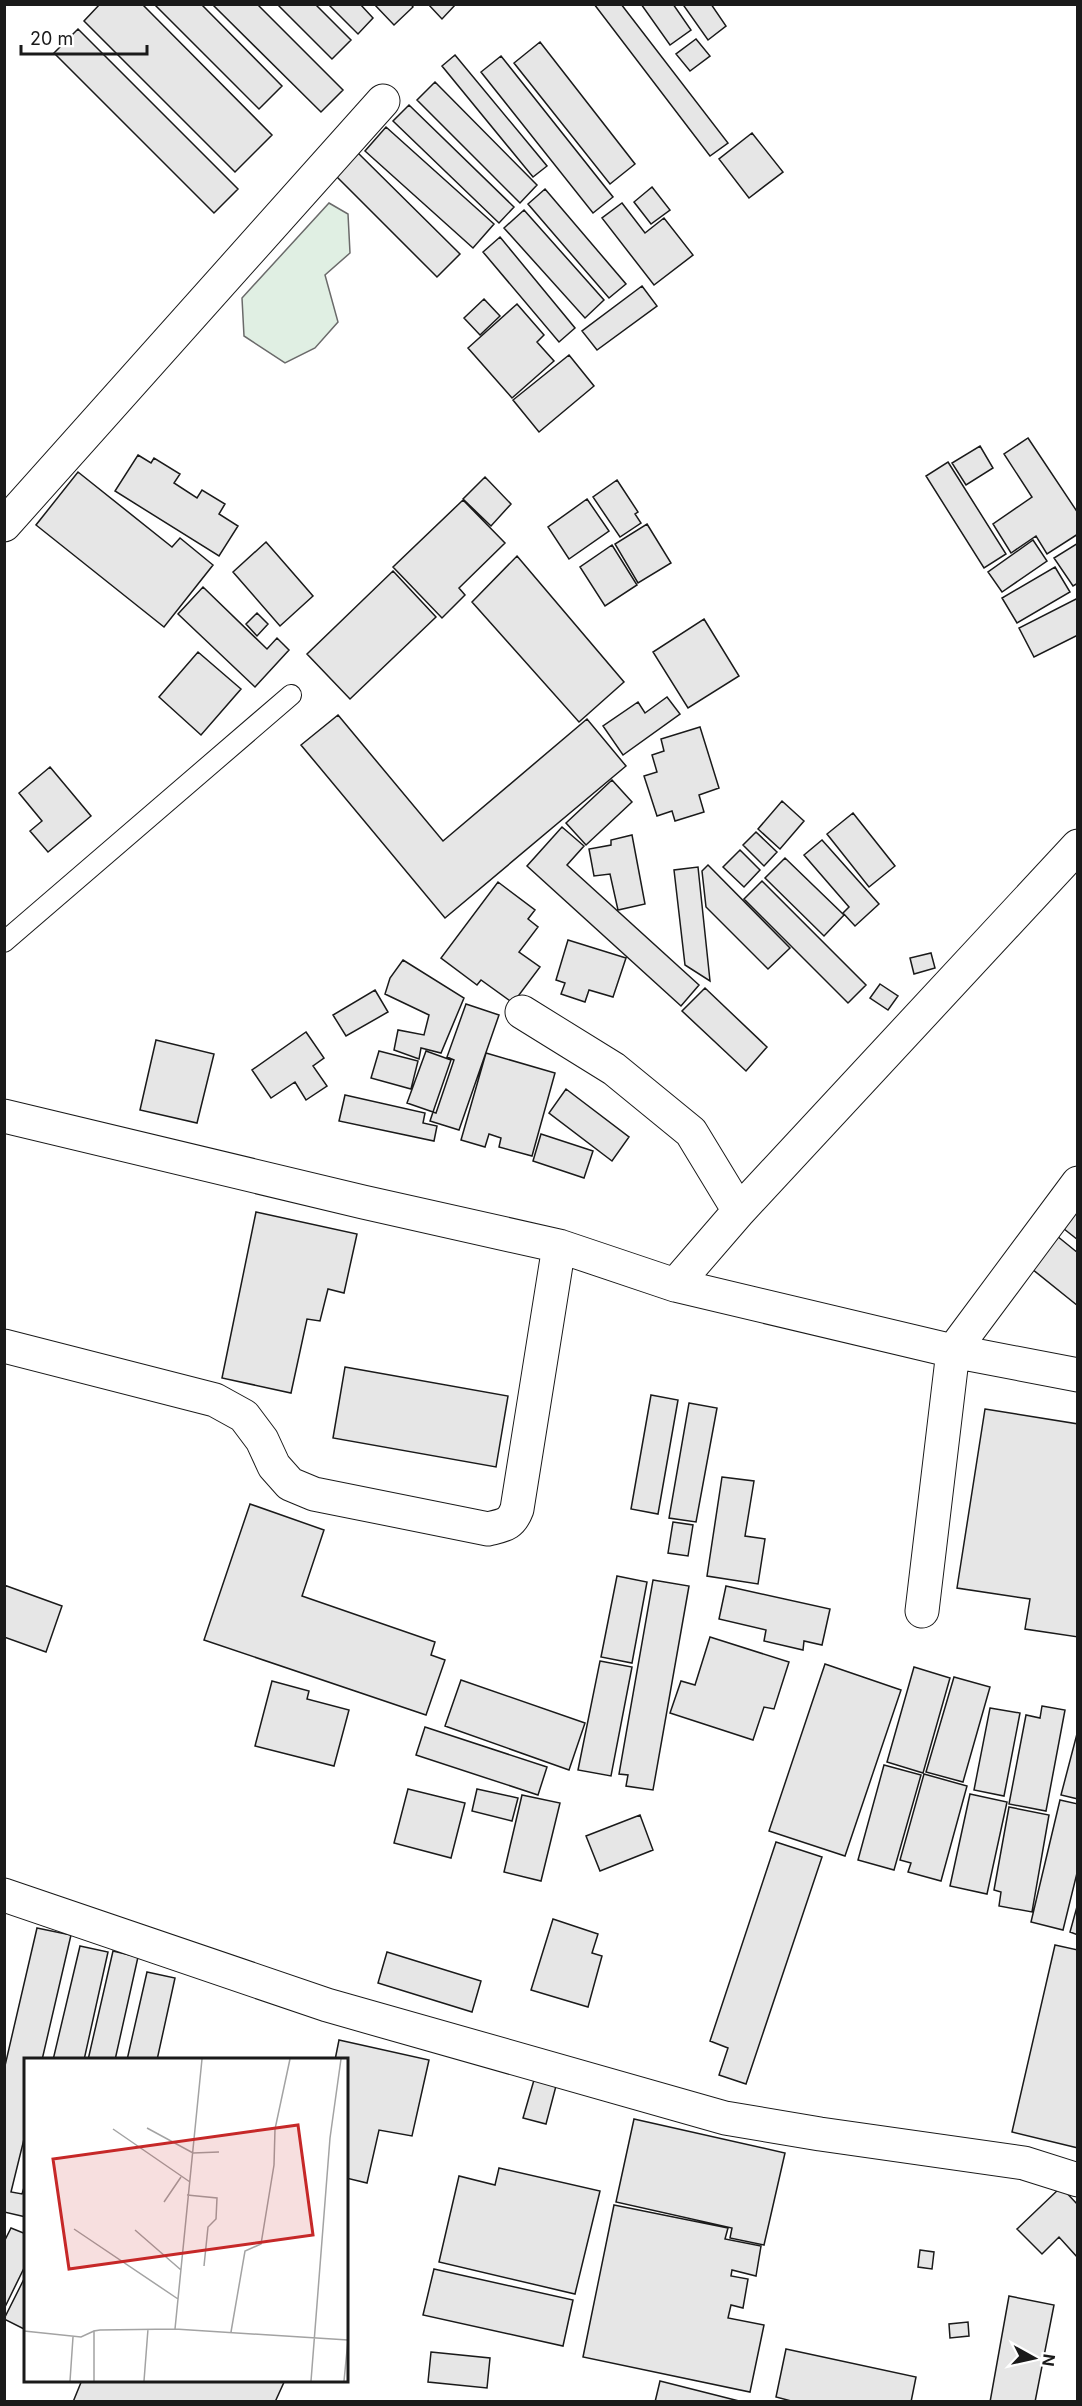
<svg xmlns="http://www.w3.org/2000/svg" width="1082" height="2406" font-family="Inter,sans-serif">
  <rect width="100%" height="100%" fill="#fff"/>
  <path fill="#e0efe3" stroke="#6a6a6a" stroke-width="1.5" d="M329,203L348,214L350,253L325,275L338,322L315,348L285,363L244,336L242,298Z"/>
  <path fill="#e6e6e6" stroke="#1a1a1a" stroke-width="1.5" d="M100,4H142L272,135L235,172L84,21Z
    M154,4H201L282,86L259,109Z
    M212,4H257L343,90L321,112Z
    M277,4H315L351,40L332,59Z
    M328,4H360L373,18L358,34Z
    M374,4H411L413,7L394,25Z
    M428,4H456L442,19Z
    M594,4H621L728,143L710,156Z
    M641,4H673L691,30L670,45Z
    M685,4H711L726,26L708,40L684,6Z
    M78,29L238,189L214,213L54,53Z
    M696,39L710,56L690,71L676,54Z
    M540,42L635,164L610,184L514,63Z
    M455,55L547,166L533,177L442,66Z
    M501,56L613,197L593,213L481,72Z
    M435,82L537,185L520,203L417,100Z
    M409,105L514,207L499,223L393,121Z
    M386,127L494,224L473,248L365,151Z
    M752,133L783,172L749,198L719,159Z
    M356,151L460,254L437,277L334,174Z
    M652,187L670,210L651,224L634,202Z
    M545,189L626,284L609,298L528,204Z
    M622,203L645,233L664,218L693,255L654,285L602,218Z
    M524,210L604,300L585,318L504,228Z
    M500,237L575,328L559,342L483,252Z
    M642,286L657,306L597,350L582,331Z
    M484,299L500,316L480,335L464,318Z
    M517,304L544,335L537,342L554,361L512,398L468,348Z
    M569,355L594,386L539,432L513,400Z
    M1028,438L1078,513V534L1047,554L1036,536L1011,553L993,524L1032,497L1004,454Z
    M980,446L993,468L966,485L952,463Z
    M138,455L151,463L154,458L180,474L174,483L197,498L202,490L225,504L219,514L238,526L219,556L115,491Z
    M948,462L1006,554L984,568L926,476Z
    M78,472L172,547L180,538L213,565L164,627L36,525Z
    M485,477L511,504L491,526L463,499Z
    M617,480L638,512L635,514L641,523L620,537L593,497Z
    M587,499L609,531L569,559L548,527Z
    M463,500L505,543L459,588L465,595L442,618L393,567Z
    M647,524L671,563L638,583L615,544Z
    M1033,540L1047,561L1002,592L988,572Z
    M266,542L313,596L280,626L233,572Z
    M1078,543V583L1073,586L1054,558Z
    M612,545L637,585L605,606L580,567Z
    M517,556L624,682L579,722L472,602Z
    M1055,567L1070,592L1017,623L1002,598Z
    M393,571L436,617L350,699L307,654Z
    M203,587L267,649L277,638L289,650L255,687L178,614Z
    M1078,598V635L1034,657L1019,628Z
    M257,613L268,624L257,636L246,624Z
    M704,619L739,676L688,708L653,652Z
    M198,652L241,689L201,735L159,697Z
    M667,697L680,714L623,755L603,726L638,702L645,713Z
    M338,715L443,841L587,719L626,766L445,918L301,745Z
    M700,727L719,788L699,795L704,812L675,821L672,811L657,816L644,776L657,772L652,755L664,751L661,739Z
    M50,767L91,816L48,852L30,831L42,821L19,793Z
    M612,780L632,802L586,845L566,823Z
    M782,801L804,821L780,849L758,829Z
    M853,813L895,866L869,887L827,834Z
    M562,827L584,846L567,865L699,985L681,1006L527,866Z
    M756,832L777,852L764,866L743,845Z
    M632,835L645,904L618,910L610,874L594,876L589,849L611,845V840Z
    M822,840L879,904L855,926L843,913L849,907L804,855Z
    M740,850L760,870L744,887L723,867Z
    M785,858L844,915L824,936L765,878Z
    M708,865L790,948L768,969L706,907L702,871Z
    M698,867L710,981L685,965L674,870Z
    M762,881L866,985L848,1003L744,899Z
    M498,882L535,910L528,919L538,927L519,952L540,967L513,1003L481,980L477,985L441,958Z
    M568,940L626,958L613,997L589,990L585,1002L561,994L565,983L556,980Z
    M931,953L935,968L914,974L910,958Z
    M403,960L464,998L441,1053L421,1048L419,1059L394,1050L398,1030L424,1035L429,1015L385,994L390,978Z
    M880,984L898,996L888,1010L870,998Z
    M705,988L767,1047L746,1071L682,1011Z
    M375,990L388,1012L346,1036L333,1015Z
    M466,1004L499,1015L459,1130L430,1121L433,1112L436,1113L454,1060L447,1057Z
    M306,1032L324,1058L313,1066L327,1086L306,1100L295,1082L271,1098L252,1070Z
    M156,1040L214,1054L197,1123L140,1110Z
    M379,1051L418,1061L411,1089L371,1078Z
    M426,1051L451,1060L433,1112L407,1103Z
    M486,1053L555,1073L532,1156L499,1147L501,1138L489,1134L485,1147L461,1140Z
    M566,1089L629,1137L612,1161L549,1113Z
    M345,1095L425,1113L423,1123L437,1126L434,1141L339,1121Z
    M541,1134L593,1151L584,1178L533,1161Z
    M1078,1201V1240L1059,1225Z
    M256,1212L357,1234L344,1293L328,1289L320,1321L307,1319L291,1393L222,1378Z
    M1057,1236L1078,1253V1306L1032,1269Z
    M345,1367L508,1396L496,1467L333,1438Z
    M651,1395L678,1400L658,1514L631,1509Z
    M689,1403L717,1408L696,1522L669,1518Z
    M985,1409L1078,1424V1637L1025,1629L1030,1599L957,1588Z
    M722,1477L754,1481L745,1536L765,1539L758,1584L707,1576Z
    M250,1504L324,1530L302,1596L435,1642L431,1655L445,1660L426,1715L204,1640Z
    M673,1522L693,1525L688,1556L668,1553Z
    M617,1576L647,1582L632,1663L601,1657Z
    M653,1580L689,1586L653,1790L626,1786L628,1775L619,1774Z
    M4,1585L62,1606L46,1652L4,1637Z
    M726,1586L830,1609L822,1645L804,1641L803,1650L764,1641L766,1630L719,1619Z
    M710,1637L789,1662L774,1709L764,1707L753,1740L670,1713L681,1681L695,1685Z
    M600,1661L632,1667L611,1776L578,1770Z
    M825,1664L901,1690L845,1856L769,1831Z
    M914,1667L950,1678L923,1773L887,1762Z
    M954,1677L990,1687L963,1782L926,1772Z
    M461,1680L585,1723L569,1770L445,1726Z
    M272,1681L309,1691L307,1699L349,1710L334,1766L255,1746Z
    M1042,1706L1065,1710L1046,1811L1009,1804L1026,1715L1040,1718Z
    M990,1708L1020,1713L1004,1796L974,1790Z
    M425,1727L547,1767L538,1795L416,1755Z
    M1078,1730V1799L1061,1795Z
    M884,1765L921,1775L894,1870L858,1860Z
    M924,1774L967,1786L941,1881L908,1872L911,1863L900,1860Z
    M408,1789L465,1803L451,1858L394,1843Z
    M477,1789L518,1798L512,1821L472,1811Z
    M970,1794L1007,1802L987,1894L950,1886Z
    M522,1795L560,1803L541,1881L504,1872Z
    M1060,1800L1078,1804V1869L1063,1930L1031,1922Z
    M1009,1807L1049,1815L1032,1912L999,1906L1001,1892L994,1890Z
    M640,1815L653,1850L600,1871L586,1836Z
    M776,1842L822,1857L746,2084L719,2075L728,2048L710,2041Z
    M1078,1903V1935L1070,1932Z
    M553,1919L598,1934L592,1953L602,1956L588,2007L531,1990Z
    M37,1928L71,1935L42,2060H26V2131L11,2192L22,2194L26,2181V2217L4,2212V2070Z
    M1055,1945L1078,1950V2148L1012,2132Z
    M80,1946L108,1952L84,2060H53Z
    M113,1951L138,1957L115,2060H88Z
    M387,1952L481,1981L472,2012L378,1983Z
    M147,1972L175,1978L157,2060H127Z
    M339,2040L429,2060L412,2136L379,2130L367,2183L346,2178V2060H335Z
    M534,2080L556,2086L546,2124L523,2118Z
    M634,2119L785,2153L764,2245L730,2238L732,2228L616,2202Z
    M499,2168L600,2191L575,2294L439,2262L459,2176L495,2185Z
    M1061,2187L1078,2205V2258L1059,2237L1042,2254L1017,2229Z
    M614,2205L728,2228L725,2239L761,2246L756,2276L732,2270L731,2276L748,2279L743,2308L731,2305L728,2318L764,2325L750,2392L583,2357Z
    M11,2228L26,2234V2264L4,2309V2242Z
    M920,2250L934,2252L932,2269L918,2267Z
    M434,2269L573,2300L563,2346L423,2315Z
    M25,2277H26V2330L4,2319Z
    M1009,2296L1054,2305L1035,2402H990Z
    M968,2322L969,2336L950,2338L949,2324Z
    M786,2349L916,2377L911,2402H795L776,2397Z
    M431,2352L490,2358L487,2388L428,2382Z
    M82,2380H285L275,2402H73Z
    M660,2381L743,2402H655Z"/>
  <g fill="none" stroke-linecap="round" stroke-linejoin="round">
    <defs>
      <path id="service" d="M4,942L291,695"/>
      <path id="minor" d="M4,525L383,101
        M522,1012L614,1069L691,1132L739,1211
        M4,1116L363,1202L559,1246L675,1285L953,1351L1078,1375
        M675,1285L739,1211L1078,846
        M4,1346L215,1400L244,1416L262,1440L274,1466L290,1484L314,1494L488,1529C504,1525 511,1525 517,1509L559,1246
        M922,1611L953,1351L1078,1183
        M4,1895L327,2005L725,2118L820,2134L1024,2163L1078,2180"/>
    </defs>
    <use href="#service" stroke="#1a1a1a" stroke-width="22"/>
    <use href="#minor" stroke="#1a1a1a" stroke-width="35"/>
    <use href="#service" stroke="#fff" stroke-width="20"/>
    <use href="#minor" stroke="#fff" stroke-width="33"/>
  </g>
  <g transform="translate(24 2058)">
    <rect width="324" height="324" fill="#fff"/>
    <path fill="none" stroke="#a3a3a3" stroke-width="1.5" d="M123,70L169,95L195,94M89,71L166,124M163,137L193,140L192,161L184,169L180,208M140,144L157,119M50,171L154,241M111,172L157,212M151,271L178,1M0,273L57,279L70,273M207,274L221,193L237,186L250,107L251,71L266,1M46,323L49,279M70,323V273L76,272L151,271L324,282M120,323L124,271M287,323L306,80L317,1M320,323L324,282"/>
    <path fill="#c62828" fill-opacity="0.15" stroke="#c62828" stroke-width="3" d="M274,67L289,177L45,211L29,101Z"/>
    <rect width="324" height="324" fill="none" stroke="#1a1a1a" stroke-width="3"/>
  </g>
  <rect width="1082" height="2406" fill="none" stroke="#1a1a1a" stroke-width="12"/>
  <g transform="translate(1034 2358) rotate(98)" stroke="#ffffff" stroke-width="4.5" paint-order="stroke">
  <path d="M0-4.5L10 22L0 15L-10 22Z" fill="#1a1a1a"/>
  <text y="-9" font-size="16" font-weight="bold" text-anchor="middle" fill="#1a1a1a">N</text>
  </g>
  <path d="M21 45v9h126v-9" fill="none" stroke="#1a1a1a" stroke-width="3"/>
  <text x="30" y="45" font-size="18" fill="#1a1a1a" stroke="#ffffff" stroke-width="4.5" paint-order="stroke">20 m</text>
</svg>
